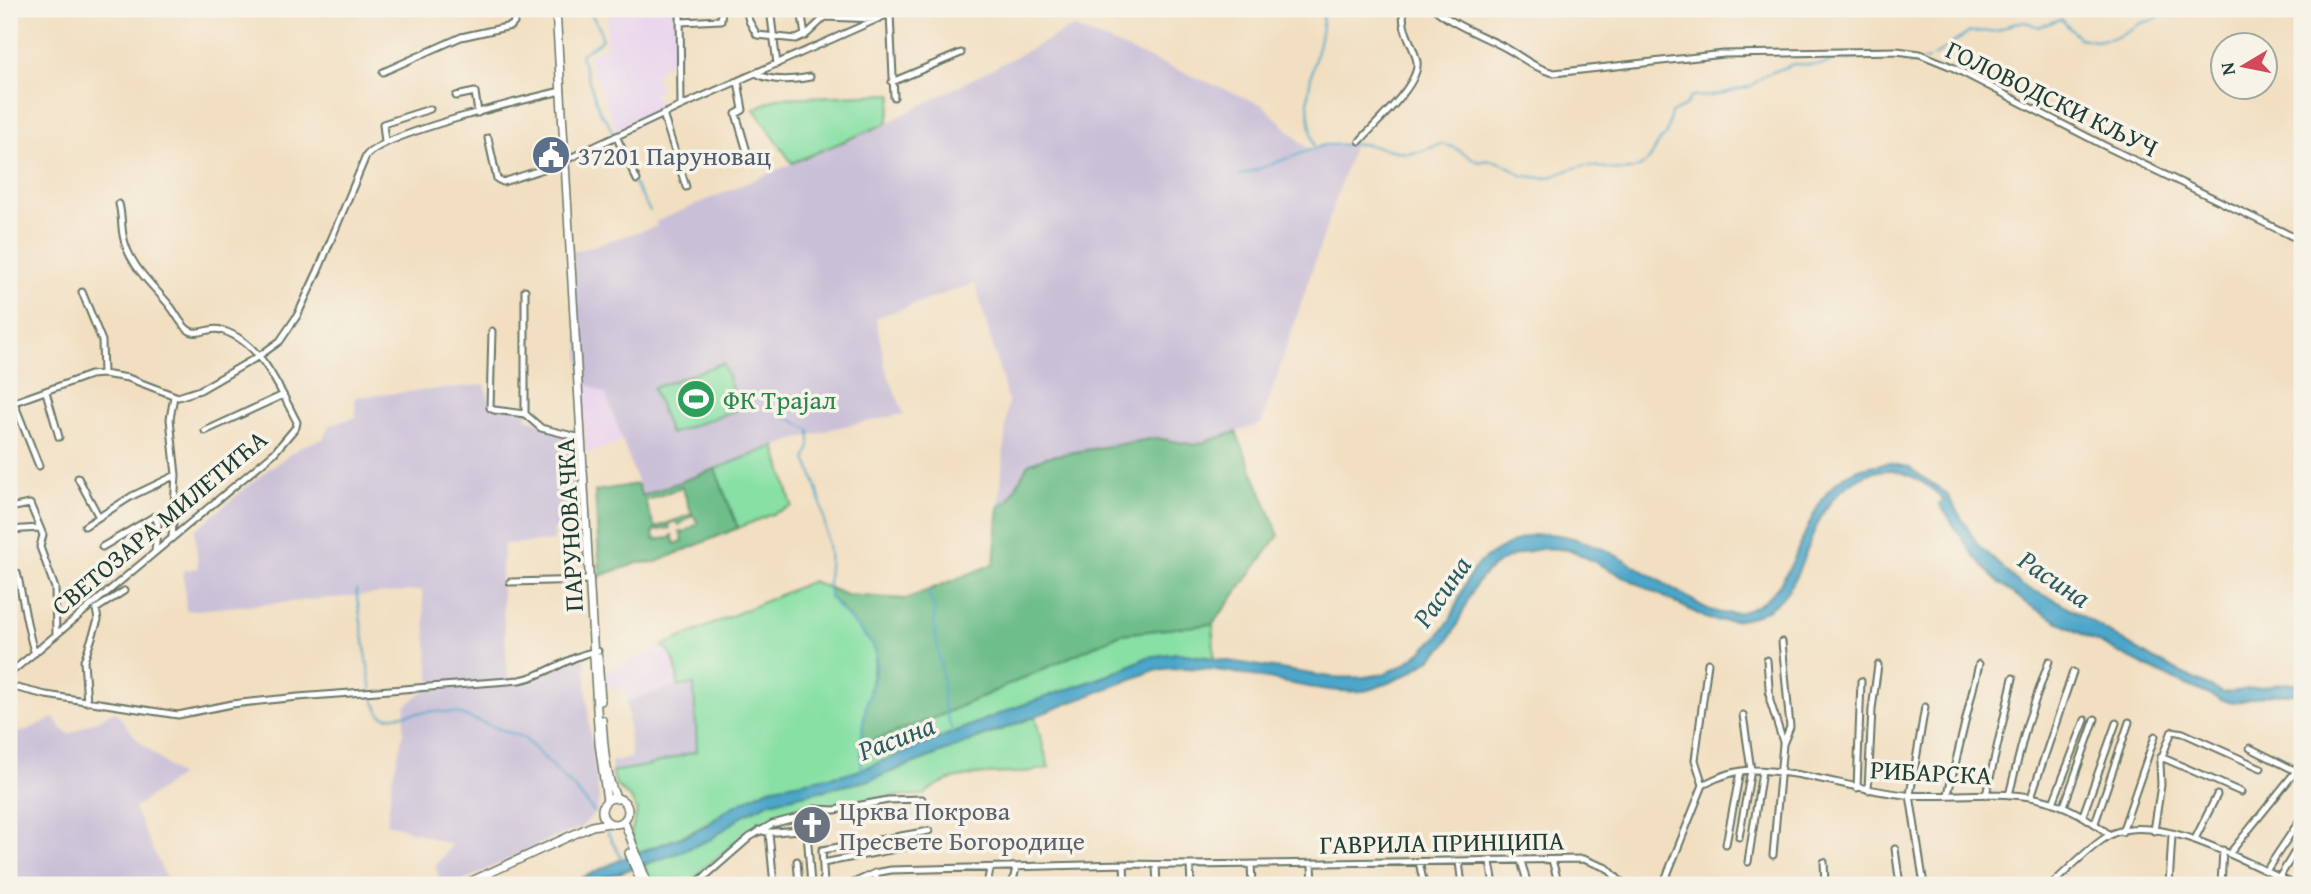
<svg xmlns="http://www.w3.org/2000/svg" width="2311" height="894" font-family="'Gentium Book Plus',serif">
  <rect width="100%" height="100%" fill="#f7f3e8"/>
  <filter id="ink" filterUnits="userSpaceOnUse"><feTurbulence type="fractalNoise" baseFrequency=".0143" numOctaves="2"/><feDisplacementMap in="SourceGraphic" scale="14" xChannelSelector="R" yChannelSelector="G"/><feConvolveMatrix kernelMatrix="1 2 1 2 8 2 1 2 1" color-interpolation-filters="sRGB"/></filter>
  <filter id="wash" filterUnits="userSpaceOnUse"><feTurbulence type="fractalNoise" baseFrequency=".00686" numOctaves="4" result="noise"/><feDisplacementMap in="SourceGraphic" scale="28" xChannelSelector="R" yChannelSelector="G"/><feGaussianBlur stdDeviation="1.57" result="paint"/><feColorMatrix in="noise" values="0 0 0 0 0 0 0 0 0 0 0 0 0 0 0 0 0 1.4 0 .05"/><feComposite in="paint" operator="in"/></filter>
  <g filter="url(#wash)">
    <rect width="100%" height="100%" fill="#f2dfc1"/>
    <path fill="#e8d2ee" d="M609,9H680L681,59L662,66L655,76L661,90L654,93L663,114L618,135L587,56L605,47Z
      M581,381L606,394L622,442L586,453Z
      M662,646L668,648L671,653L678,686L627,701L624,689L612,688L600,679V675Z"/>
    <path fill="#c9bfd7" d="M1073,27L1263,105L1309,150L1324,145L1354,144L1261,424L1195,445L1156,438L1028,464L1009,500L999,506L1008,401L975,283L876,318L886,370L904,414L835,428L775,446L642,496L606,394L581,381L573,252L657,226L655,222L887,123Z
      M485,385L491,406L525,410L528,419L581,435L587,526L554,529V541L504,544L501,579L508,679L533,674L584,651L589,724L599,799L597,810L582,827L548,840L455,885H442L435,866L452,845L387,823L392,781L403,734L405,706L431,685L422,590L186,611L183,570L198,568L195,530L269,469L302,446L323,439L330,425L356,417L355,397Z
      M694,684L697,751L646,766L612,772L611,762L631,758L627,701L680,685Z
      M115,711L137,739L179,776L134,808L169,885H9V720L19,733L54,718L63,730L69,734Z"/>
    <path fill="#88e0a5" stroke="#548e6c" stroke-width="2" d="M893,94L887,123L792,163L754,109L777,98Z
      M723,363L739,409L670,434L653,388Z
      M775,446L792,506L738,528L715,469Z
      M812,581L829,588L831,597L871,643L876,653L860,746L939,716L1121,634L1213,624L1214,658L1178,653L1148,657L1109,675L1014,708L855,772L726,810C699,832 671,841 638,852L631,833L637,812L632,800L616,785L612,772L646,766L697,751L694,685L678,686C677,672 676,652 662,646Z
      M1035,717L1049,768C1038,770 1026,772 1015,773C990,774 943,773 925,795L897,796L836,807L820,806L804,809L793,816L761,823L753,828L703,869L689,885H652L644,865L711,839L745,814L770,802L870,780Z"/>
    <path fill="#6ebe8a" stroke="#467e5f" stroke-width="2" fill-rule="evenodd" d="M1236,432L1279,535L1213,624L1121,634L939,716L860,746L865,711L876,666V653L871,643L830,597L829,588L847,595L906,599L994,564L999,506L1009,500L1028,464L1046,457L1156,438L1195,445Z
      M715,469L738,528L656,562L638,563L600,576L595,491L637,484L642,496ZM682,487L692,514L655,528L645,501ZM693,515L698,523L684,533L683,531L680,532L683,541L675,544L672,535L670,538L654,540L653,531L670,528L668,524L676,521L679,525Z"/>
    <path fill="#4ba6c9" stroke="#35727e" stroke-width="2" d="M1887,463L1908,467L1946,493L1978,545L2022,586L2056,600L2155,660L2223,693L2286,683H2302V694H2273L2233,703L2221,700L2157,672L2066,626L2027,604L1996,580L1974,556L1939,503L1944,500C1932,487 1908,471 1889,470C1861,470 1833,493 1821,517C1808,541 1802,572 1785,594C1766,618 1736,625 1708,619L1573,551C1539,543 1493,555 1474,588C1463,607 1459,627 1445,645C1434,658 1417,669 1402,677C1389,683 1376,689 1362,691C1341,693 1318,689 1298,685C1251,676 1203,663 1155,670L870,780L770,802L745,814L711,839L681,852L601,879L593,885H567L624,858L693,833L709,824L726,810L769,788L855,772L1014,708L1109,675L1148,657L1178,653L1331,677C1347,678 1363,678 1378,675C1403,670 1436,642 1449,621C1458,606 1461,588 1471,573C1481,558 1497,551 1513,542C1565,513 1637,569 1682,594C1699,604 1713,616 1735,613C1807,602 1794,495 1856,470C1866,466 1878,465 1887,463Z"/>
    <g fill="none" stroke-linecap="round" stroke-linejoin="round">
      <path stroke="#4ba6c9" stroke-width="2" d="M588,9L600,29L602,40L581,54L582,60L600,113L607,120L614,136
        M2196,9H2199
        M1933,57L1969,32L1997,31L2014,23L2026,22L2038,27L2061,19L2079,38L2095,41L2117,37L2141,23L2154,20L2167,9
        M617,144L627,172L650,211
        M1314,146C1312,132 1308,116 1308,102C1308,71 1324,39 1323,9
        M1239,176L1324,145L1364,144L1405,153L1419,152L1441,144L1453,147L1479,162C1497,157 1508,166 1523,176C1532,175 1540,180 1549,177C1563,174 1570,167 1586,166C1604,165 1620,176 1639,167C1657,159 1652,144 1666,135L1671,113L1685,106L1691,97L1712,96L1751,86L1765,75L1794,64L1822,65L1835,59L1849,60L1866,54L1897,57L1910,64L1928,59
        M783,415L810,430V447L806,459C820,489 825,520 829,553C831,567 825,581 830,595C837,614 873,635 876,654C879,669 871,687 867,701C862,724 859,747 862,771
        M356,590L373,698L381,715L387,717L433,711L456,713L524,738L576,790L595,813
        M927,591L934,607V625L943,680V704L953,733
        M607,832L622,859"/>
    </g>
  </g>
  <g filter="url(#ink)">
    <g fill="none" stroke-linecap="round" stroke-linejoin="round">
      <defs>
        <path id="minor" d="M680,9L681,106
          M746,9L749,21L757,35L796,39L807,34L825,17L877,19
          M770,9L777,64
          M801,9L805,36
          M887,9L890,14L894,97
          M1435,9C1456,27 1482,35 1506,48C1522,57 1536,69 1554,73L1724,54L1897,51L1920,54L1952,67L2103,145L2302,241
          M681,22L721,20L722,9
          M383,72L461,37L511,26L514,23L512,9
          M756,73C770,82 794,80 810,77
          M738,81L743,110L736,114L750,162
          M892,82L961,53
          M456,96L475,92L478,113
          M663,114L686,187
          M616,136L637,180
          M488,138L497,179L503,182L553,166L681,106L900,9
          M1360,141C1374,124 1420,85 1417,62C1413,42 1400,30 1404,9
          M385,142L383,124L430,109
          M525,290V414L541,428L581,438
          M82,292L102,341L103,374
          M492,331L490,408L494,410L525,414
          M46,392L59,437
          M14,403L39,466
          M9,404L90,375L103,374L128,378L178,397L200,390L259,356L280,341L297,316L318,271L366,156C382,134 527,99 561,91
          M205,431L283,395
          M78,478L99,517
          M9,508L30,504L43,535L40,547L55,588L56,635
          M85,526L132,496L176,475
          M9,530L39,528
          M172,537L176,475L170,419L174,396
          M102,547L155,516L158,524L155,551
          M17,573C21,587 30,646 35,653
          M510,582L590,580
          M1767,660L1770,701L1783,742
          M9,674L274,453L296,427L297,422C279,388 262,342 221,330C211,326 199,336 190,331C181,326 176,313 170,306C152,284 128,265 123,235C121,224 122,215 119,204
          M9,686L46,695L178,715L232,704L298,697L520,680C548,675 570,655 598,651
          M87,702L84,661L98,620L96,609L124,591
          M2161,757L2241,792
          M1703,785C1719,776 1735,770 1754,770C1805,771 1855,790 1906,795C1950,798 1996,789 2040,799C2067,805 2088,818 2110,835
          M1857,788L1861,681
          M1868,790L1872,709L1878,665
          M1948,794L1979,664
          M1986,795L2013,678
          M2009,795L2027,724L2049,661
          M2031,797L2073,672
          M2053,803L2085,720
          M2064,806L2095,719
          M2083,815L2116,723
          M2095,823L2129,722
          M759,830C774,836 791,827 807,832L811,885
          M2154,831L2161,785L2160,762L2172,731L2183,733L2261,768
          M2122,832L2155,736
          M769,833L774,885
          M1739,837L1751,770L1743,715
          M2195,839L2217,795
          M1726,844L1740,772
          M1895,849L1900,885
          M2230,853L2296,771L2250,748
          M1773,855L1783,744L1790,727L1782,642
          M1552,860L1559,885
          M797,861L799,885
          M1521,861L1528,885
          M1419,862L1424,885
          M1459,862L1462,885
          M1490,862L1494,885
          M1748,862L1762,771
          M1824,862L1825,885
          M823,863L931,842
          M1124,864L1125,885
          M1251,864L1252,885
          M1312,864L1313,885
          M1190,865L1191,885
          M1156,866L1157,885
          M2266,871L2302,817
          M875,873L878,885
          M2279,878L2302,840
          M695,885L750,837L772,824L795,818L815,809L835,810L888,800L922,799
          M742,885H743
          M824,885L822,850L929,831
          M849,885L875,873L891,870L1124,864L1190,865L1583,859L1607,868L1624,885
          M987,885L990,869
          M1012,885L1016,868
          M1609,885L1621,881
          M1663,885L1703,785L1695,760L1708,663
          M1924,885L1910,795L1925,707
          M2051,885C2069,869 2087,849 2108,836C2154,808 2253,866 2295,885
          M2169,885L2172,835
          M2221,885L2223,850"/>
        <path id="major" d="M556,9L599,743L607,801
          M598,657L601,701
          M602,720C604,745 605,777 617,799
          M602 811a13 13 0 1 1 26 0a13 13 0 1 1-26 0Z
          M624,821L648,885
          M629,853L642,885
          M463,885L592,826L609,823"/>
      </defs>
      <use href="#minor" stroke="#697665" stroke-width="9"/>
      <use href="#major" stroke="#697665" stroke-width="10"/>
      <use href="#minor" stroke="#fff" stroke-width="5"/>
      <use href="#major" stroke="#fff" stroke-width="7"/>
    </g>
  </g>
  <defs>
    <symbol id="civic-disc" viewBox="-11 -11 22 22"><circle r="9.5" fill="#5c6f8a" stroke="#f7f3e8"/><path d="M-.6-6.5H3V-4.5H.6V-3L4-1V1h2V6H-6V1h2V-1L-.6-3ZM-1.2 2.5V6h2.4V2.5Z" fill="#fff"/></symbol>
    <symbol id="stadium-disc" viewBox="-11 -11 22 22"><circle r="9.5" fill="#2e9e5b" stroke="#f7f3e8"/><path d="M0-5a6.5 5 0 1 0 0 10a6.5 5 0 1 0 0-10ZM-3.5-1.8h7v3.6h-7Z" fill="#fff"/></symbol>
    <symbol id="church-disc" viewBox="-11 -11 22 22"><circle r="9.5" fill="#6b7280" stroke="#f7f3e8"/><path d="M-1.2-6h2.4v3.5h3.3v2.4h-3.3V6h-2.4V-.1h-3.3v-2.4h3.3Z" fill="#fff"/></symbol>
  </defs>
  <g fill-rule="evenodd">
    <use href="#civic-disc" x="529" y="133" width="44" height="44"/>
    <use href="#stadium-disc" x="674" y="377" width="44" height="44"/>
    <use href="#church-disc" x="790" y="803" width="44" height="44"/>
  </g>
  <g text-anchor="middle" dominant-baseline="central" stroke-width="7" stroke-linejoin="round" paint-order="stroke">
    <g font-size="26" fill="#1f3d34" stroke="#f7f3e8">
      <text transform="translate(2052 98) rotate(26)">ГОЛОВОДСКИ КЉУЧ</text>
      <text transform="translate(159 522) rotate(-40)">СВЕТОЗАРА МИЛЕТИЋА</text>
      <text transform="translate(569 525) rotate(-93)">ПАРУНОВАЧКА</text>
      <text transform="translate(1931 772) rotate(3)">РИБАРСКА</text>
      <text transform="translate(1442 842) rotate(-1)">ГАВРИЛА ПРИНЦИПА</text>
    </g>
    <g font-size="26" fill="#4e5e75" stroke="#f7f3e8" text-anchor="start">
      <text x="578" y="155">37201 Паруновац</text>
    </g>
    <g font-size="26" fill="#27864d" stroke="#f7f3e8" text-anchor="start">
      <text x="723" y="399">ФК Трајал</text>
    </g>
    <g font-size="26" fill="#5b616d" stroke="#f7f3e8" text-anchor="start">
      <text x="839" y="810">Црква Покрова<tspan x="839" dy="30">Пресвете Богородице</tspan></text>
    </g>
    <g font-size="28" font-style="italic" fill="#2c5c61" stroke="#f7f3e8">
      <text transform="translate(2055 578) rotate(34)">Расина</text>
      <text transform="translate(1441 591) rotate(-55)">Расина</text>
      <text transform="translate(896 737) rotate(-21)">Расина</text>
    </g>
  </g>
  <rect width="2311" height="894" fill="none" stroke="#f7f3e8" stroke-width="35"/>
  <g transform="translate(2244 66) rotate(260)"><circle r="33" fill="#f7f3e8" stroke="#a1aaa0" stroke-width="2"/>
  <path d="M0-5L12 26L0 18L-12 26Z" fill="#d1495b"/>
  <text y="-10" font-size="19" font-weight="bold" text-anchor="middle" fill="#1f3d34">N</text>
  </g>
</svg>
